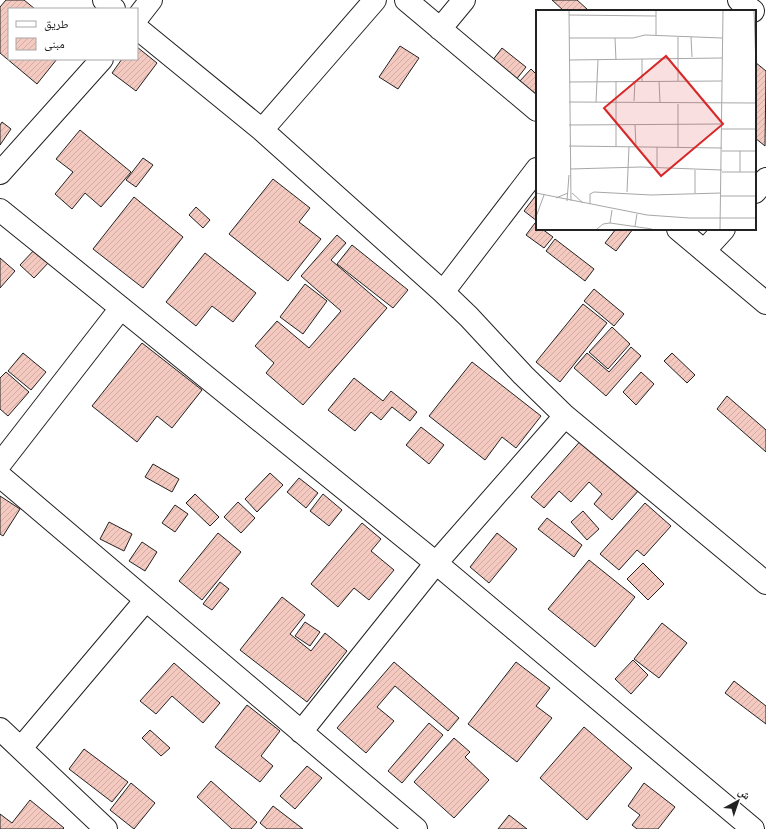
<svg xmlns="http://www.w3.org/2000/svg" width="766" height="829" font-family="'Work Sans','Noto Naskh Arabic',sans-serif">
  <defs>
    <pattern id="building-hatch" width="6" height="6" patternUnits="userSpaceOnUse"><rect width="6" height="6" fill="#f3c9c0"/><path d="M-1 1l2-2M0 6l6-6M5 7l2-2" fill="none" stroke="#d0aca5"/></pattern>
  </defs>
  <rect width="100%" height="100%" fill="#fff"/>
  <path fill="url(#building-hatch)" stroke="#222" d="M6,0H24L35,9H9V59H57L37,84L0,53V7Z
    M552,0H577L587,9L585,11H564Z
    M400,46L419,58L398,89L379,77Z
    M137,47L157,63L136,91L112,73L122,59H137Z
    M502,48L526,67L516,80L492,61Z
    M755,62L766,71L765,146L755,138Z
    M531,69L537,75V99L519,82Z
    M2,122L11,129L0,145V125Z
    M80,130L131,172L101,207L85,193L72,209L55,194L73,172L56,159Z
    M143,158L153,165L136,187L126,180Z
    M273,179L310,208L299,222L321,239L288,281L229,234Z
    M537,194V221L524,211Z
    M134,197L183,237L143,288L93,249Z
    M196,207L210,220L203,228L189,215Z
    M535,223L537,225V229H542L553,237L544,248L526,235Z
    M616,229H633L616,251L605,243Z
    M337,235L346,243L331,260L387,308L303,405L266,373L274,363L255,346L277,321L309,348L341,311L301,276Z
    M555,239L594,269L585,281L546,251Z
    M352,245L408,290L393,308L337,264Z
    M36,248L50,261L34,278L20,265Z
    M205,253L256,293L233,322L212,306L196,326L166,302Z
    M0,258L15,271L0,288Z
    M305,284L327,301L303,334L280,317Z
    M594,289L624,314L614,326L584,301Z
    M583,304L607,323L560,382L536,362Z
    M612,327L630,344L608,369L589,352Z
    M142,343L202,390L172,428L157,416L137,442L92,406Z
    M631,347L641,356L606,396L574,368L587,353L609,372Z
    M23,353L46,372L31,390L8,371Z
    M672,353L695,375L687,383L664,361Z
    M472,362L541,416L516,448L502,437L485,460L429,416Z
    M6,372L29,392L8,416L0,409V378Z
    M641,372L654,384L636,405L623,392Z
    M354,378L383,401L391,391L417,412L410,421L392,407L381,420L371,412L355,431L328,410Z
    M727,396L766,430V452L717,409Z
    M421,427L444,445L429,464L406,445Z
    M583,438L640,489L612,520L594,504L602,494L589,482L571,502L559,491L544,508L531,497Z
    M153,464L179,479L172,492L145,477Z
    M270,473L283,485L257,512L245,499Z
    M299,478L318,493L306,508L287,492Z
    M195,494L219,517L210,526L186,503Z
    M323,494L342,510L329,526L310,511Z
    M0,496L20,509L3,536L0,534Z
    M238,502L255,518L241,533L224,517Z
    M645,503L671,526L644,556L637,550L619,570L600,554Z
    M175,505L188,514L175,532L162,523Z
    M583,511L599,529L587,540L571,522Z
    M547,518L582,545L574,557L538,529Z
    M109,522L132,534L124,551L100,539Z
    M362,523L381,539L371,551L394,570L369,600L354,588L338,607L311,584Z
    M218,533L241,552L202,600L179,581Z
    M497,533L517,549L489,583L470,567Z
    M142,542L157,552L145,571L129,561Z
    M589,560L635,597L595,647L548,609Z
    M643,563L664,584L648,600L627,579Z
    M220,582L229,589L212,610L203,604Z
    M282,597L305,615L290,634L311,651L325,633L347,651L307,702L240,650Z
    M305,622L320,632L310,646L295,636Z
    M662,623L687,643L659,678L634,659Z
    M633,660L648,675L631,694L615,679Z
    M394,662L459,718L448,731L395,686L377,707L394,721L366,753L337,728Z
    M516,662L550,688L536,706L552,718L517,762L468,724Z
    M174,663L220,703L203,723L172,696L156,714L140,701Z
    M734,681L766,706V724L725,693Z
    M247,705L280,731L261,756L273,766L260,782L215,747Z
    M429,723L443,735L402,783L388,771Z
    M584,727L632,768L587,820L540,778Z
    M150,730L170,748L161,756L142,738Z
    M454,738L470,752L465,757L489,780L454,818L414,782Z
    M84,749L128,782L112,802L69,769Z
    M307,766L322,778L295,809L280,796Z
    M211,781L257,822L251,829H232L197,797Z
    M131,783L155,803L134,829L110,810Z
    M644,783L675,807L658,829H637L632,825L640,815L628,806Z
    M30,800L64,828L63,829H0V814L12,823Z
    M273,806L303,829H267L260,823Z
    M509,815L527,829H498Z"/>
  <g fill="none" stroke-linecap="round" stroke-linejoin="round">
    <defs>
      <path id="street" d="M104,0L114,9
        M406,0L537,110
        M739,0L753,11
        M137,18L151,0
        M137,28L262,130L443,292L469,317L523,375L565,416L766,583
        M440,29L464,0
        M262,130L375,0
        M0,173L102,59
        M755,192L766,179
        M0,210L436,563L753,829
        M678,229L766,303
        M704,251L724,229
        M443,292L537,169
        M0,464L121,308
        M0,476L416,829
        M0,729L106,829
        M301,732L436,563L565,416
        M21,748L145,601"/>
    </defs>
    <use href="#street" stroke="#222" stroke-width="24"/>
    <use href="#street" stroke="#fff" stroke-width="22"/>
  </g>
  <g transform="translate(536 10)">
    <rect width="220" height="220" fill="#fff"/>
    <path fill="none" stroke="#a7a7a7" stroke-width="1" d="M33,1L35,191M218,1L220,57M33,5L120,6M120,25V1M142,27V71M155,27L156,47M33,28H97L109,25L186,28M79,28L80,50M33,50L186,48M80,71V137M106,71V49M123,71L124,92M33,72L186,71M98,91L99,71M33,92L220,93M60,92L62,50M142,94V137M33,115L186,114M99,115L100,137M186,119H220M33,136L186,138M121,137V158M186,141H204V162M204,141H220M34,159L105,157L186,160M159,160V183M186,162H220M91,182L93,137M0,183L111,205L153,208H220M36,183L47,193M185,186H220M20,188L32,183M31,191L33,165M54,194V184L58,182L115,185L185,183M0,207L8,185M74,213L116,219M99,216L101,204M61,219L67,214L74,213L76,200M184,219L187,1"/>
    <path fill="#d62828" fill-opacity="0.15" stroke="#d62828" stroke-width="2" d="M130,46L187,114L125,166L68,98Z"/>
    <rect width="220" height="220" fill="none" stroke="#222" stroke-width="2"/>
  </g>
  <rect x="8" y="8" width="130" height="52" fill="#ffffff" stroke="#a7a7a7"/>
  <rect x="16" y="21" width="20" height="6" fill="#ffffff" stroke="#a7a7a7"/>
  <text x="44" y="28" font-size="12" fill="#222222">طريق</text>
  <rect x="16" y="38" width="20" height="12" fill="url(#building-hatch)" stroke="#a7a7a7"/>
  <text x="44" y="48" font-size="12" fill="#222222">مبنى</text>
  <g transform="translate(738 801) rotate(40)" stroke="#ffffff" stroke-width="3" paint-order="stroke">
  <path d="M0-3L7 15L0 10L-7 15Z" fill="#222222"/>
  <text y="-6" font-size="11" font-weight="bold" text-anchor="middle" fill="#222222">ش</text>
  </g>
</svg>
